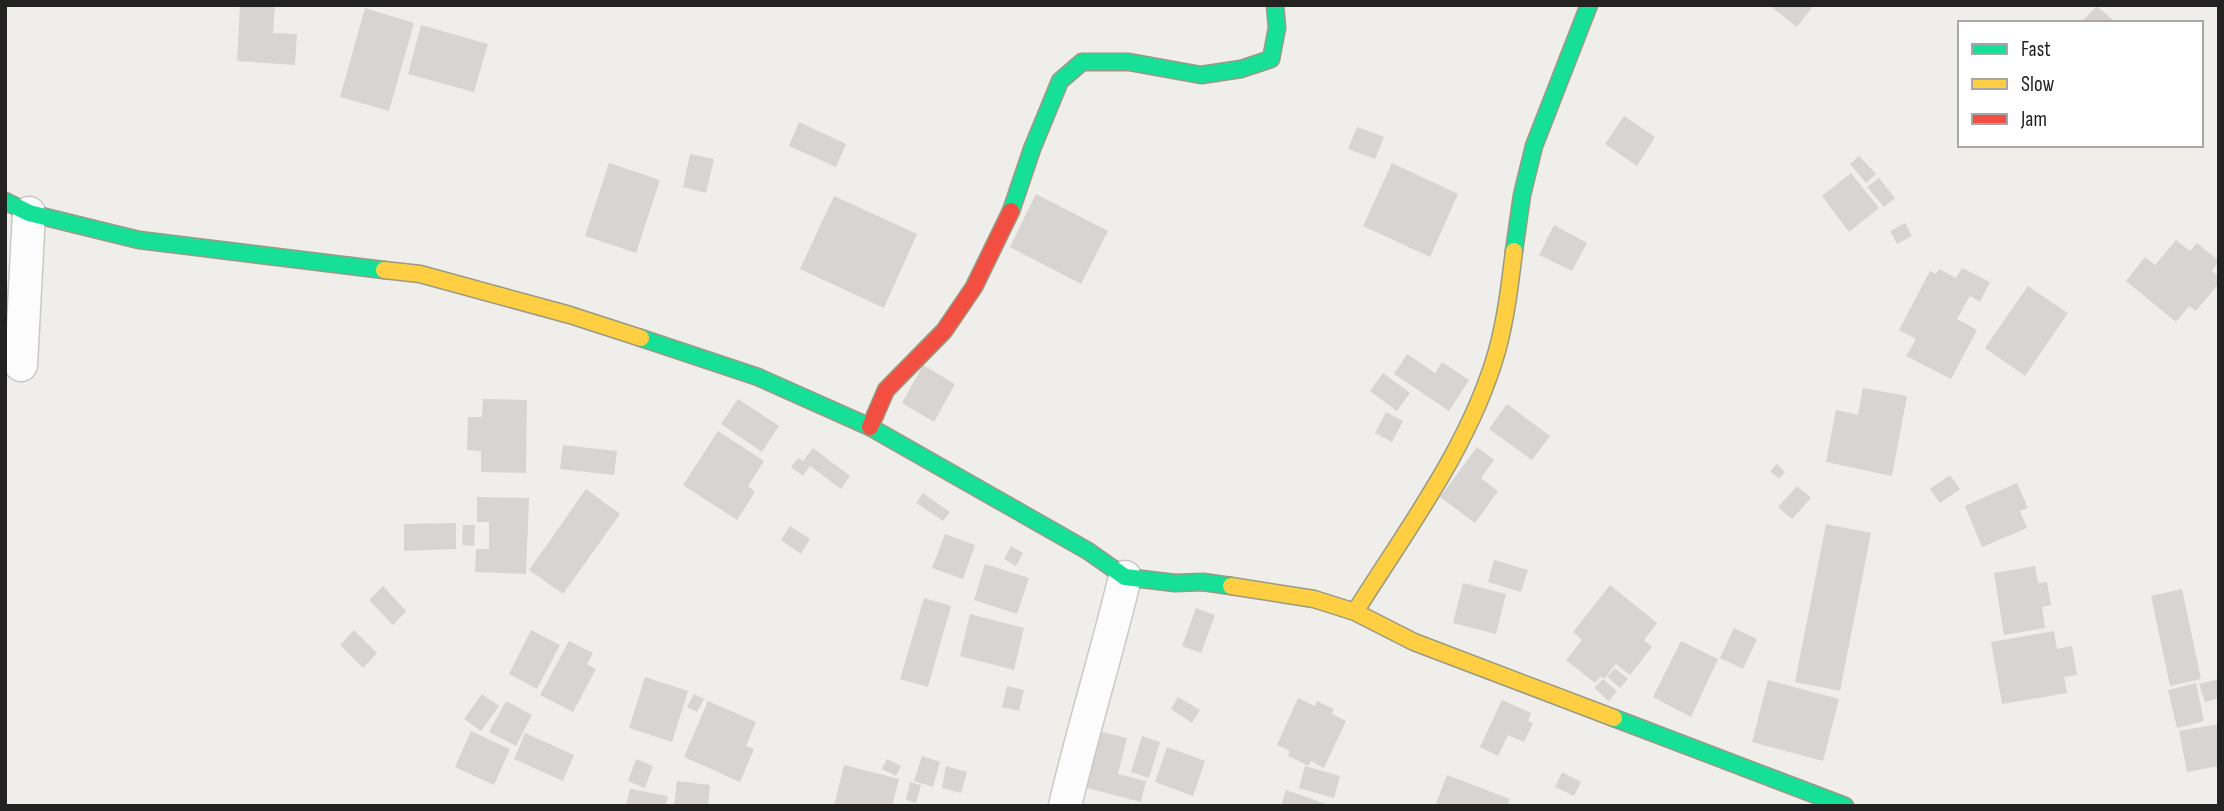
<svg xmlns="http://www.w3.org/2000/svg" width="2224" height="811" font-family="'Sofia Sans Condensed',sans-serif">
  <rect width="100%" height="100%" fill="#f0eeeb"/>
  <path fill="#d7d4d2" d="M240,5H275L273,33L297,34L295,65L237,61Z
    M1769,5H1814L1797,27Z
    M2097,6L2116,23H2086L2083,20Z
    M365,8L414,23L389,111L340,97Z
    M421,25L488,44L474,92L408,74Z
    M1624,116L1655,137L1637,166L1605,144Z
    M799,122L846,144L836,167L789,146Z
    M1357,127L1384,137L1375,159L1348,149Z
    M690,154L714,159L706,193L683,187Z
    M1859,156L1876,174L1866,183L1850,164Z
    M609,163L660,180L636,253L585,236Z
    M1392,163L1458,194L1430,257L1363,226Z
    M1851,173L1879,208L1849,232L1822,196Z
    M1879,178L1895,198L1884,207L1867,187Z
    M1036,194L1108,231L1081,284L1010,247Z
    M834,196L917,234L884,308L800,269Z
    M1905,223L1912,236L1897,244L1890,231Z
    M1554,225L1587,243L1572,271L1539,255Z
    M2176,240L2190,251L2197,243L2219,261L2212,271L2219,277V283L2196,311L2189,306L2176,322L2126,281L2145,257L2155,265Z
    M1962,268L1990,282L1980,302L1970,296L1957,319L1977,330L1951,379L1906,356L1916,339L1899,330L1930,271L1936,274L1939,269L1956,278Z
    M2028,286L2068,313L2025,376L1985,348Z
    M1407,354L1435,373L1442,362L1469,380L1449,411L1394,374Z
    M923,365L955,384L934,422L902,403Z
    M1383,373L1410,393L1397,411L1370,391Z
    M1863,388L1907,396L1892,476L1826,462L1836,410L1858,415Z
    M483,399L527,400L526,473L481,472V451L467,450L468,417H482Z
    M738,399L779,426L762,452L721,424Z
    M1507,404L1550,436L1532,460L1489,429Z
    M1386,412L1403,421L1392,442L1375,433Z
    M718,431L764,461L748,486L755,492L737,520L683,485Z
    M563,445L617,451L614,475L560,469Z
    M1477,447L1494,460L1481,478L1498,491L1475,523L1440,497Z
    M813,448L850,476L841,489L810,466L803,476L791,467L798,458L803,461Z
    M1777,464L1785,472L1779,479L1770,471Z
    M1950,475L1960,489L1940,503L1930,489Z
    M2017,483L2028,508L2020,511L2027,528L1982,547L1965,506Z
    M1797,486L1811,498L1792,519L1778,507Z
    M586,489L620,514L563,594L529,570Z
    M923,493L950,512L943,521L916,503Z
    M477,497L529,498L526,574L475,572L476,549H489V522H477Z
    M456,523V549L404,551V524Z
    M1826,524L1871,533L1840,691L1795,682Z
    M463,525H475L474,546L462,545Z
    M790,526L810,539L801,554L781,540Z
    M945,534L975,545L963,579L932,568Z
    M1011,546L1023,553L1016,566L1004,559Z
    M1494,560L1528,570L1521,592L1488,582Z
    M985,564L1029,578L1017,614L974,600Z
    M2035,566L2038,583L2047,582L2051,605L2042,607L2045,628L2004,635L1994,573Z
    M1463,583L1506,594L1496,634L1453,623Z
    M1610,585L1657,623L1644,640L1652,647L1630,675L1616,664L1604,679L1601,676L1595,683L1566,660L1582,640L1573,632Z
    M383,586L406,611L393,625L369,600Z
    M2182,589L2201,679L2170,686L2151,596Z
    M924,598L951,606L928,687L900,679Z
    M1196,608L1215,615L1201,653L1182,646Z
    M970,614L1024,628L1014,670L960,656Z
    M1734,628L1757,639L1743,669L1720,658Z
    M354,630L377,653L363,668L340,645Z
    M531,630L560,645L537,689L509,674Z
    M2054,631L2057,649L2072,646L2077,675L2064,677L2067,693L2002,704L1991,642Z
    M569,641L593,653L587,664L596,669L573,712L540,695Z
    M1681,641L1718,659L1691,717L1653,697Z
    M1615,668L1628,679L1620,688L1607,677Z
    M645,677L688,691L672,742L629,728Z
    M1603,679L1617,691L1609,701L1594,688Z
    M2219,679V698L2205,702L2199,684Z
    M1768,680L1839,699L1823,761L1752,742Z
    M2196,683L2204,721L2177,728L2168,690Z
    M1007,686L1024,690L1019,711L1002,707Z
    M482,694L499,706L481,731L464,719Z
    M694,694L704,699L697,712L687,707Z
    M1178,697L1200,710L1192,723L1171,709Z
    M1298,698L1315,706L1317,701L1334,709L1332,714L1346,721L1324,768L1311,761L1309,766L1288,756L1290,751L1277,745Z
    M1502,700L1531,713L1528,721L1533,723L1524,742L1508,735L1498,756L1480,747Z
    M506,701L532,715L516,746L489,732Z
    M708,701L756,722L746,746L754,749L740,782L684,757Z
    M2219,724V766L2187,772L2179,731Z
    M1093,730L1127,738L1118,774L1146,781L1141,802L1079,786Z
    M471,731L510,749L494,785L455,767Z
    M525,733L574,755L563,781L514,759Z
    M1142,736L1160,742L1149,778L1131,772Z
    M1167,747L1205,761L1193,796L1155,782Z
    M922,756L940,762L933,787L914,781Z
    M636,759L653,766L645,788L628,781Z
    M887,759L901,766L896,776L882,769Z
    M844,765L899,779L892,806H834Z
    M946,766L967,772L961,793L942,788Z
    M1305,766L1340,776L1334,798L1299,788Z
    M1562,772L1581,782L1574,796L1555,787Z
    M1447,775L1510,799L1507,806H1435Z
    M677,781L710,785L708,806H674Z
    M910,782L921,785L916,803L906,800Z
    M630,789L668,796L666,806H626Z
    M1286,790L1329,805V806H1281Z"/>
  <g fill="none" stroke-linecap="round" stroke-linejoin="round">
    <defs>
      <path id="street" d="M21,365L29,213
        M1065,806C1083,729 1107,653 1125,577"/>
      <path id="fast" d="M5,201L29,213L139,240L384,270
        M1011,211L1032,149L1060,81L1082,62H1129L1201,75L1241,69L1271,59L1277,28L1275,5
        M1514,251L1522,195L1534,146L1589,5
        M641,338L758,377L870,427L1088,551L1125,577L1175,583L1203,582L1231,586
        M1614,718L1845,806"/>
      <path id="slow" d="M384,270L420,274L570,315L641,338
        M1231,586L1314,599L1355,612L1414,642L1614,718
        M1355,612C1407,529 1470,446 1497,351C1506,318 1510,284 1514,251"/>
      <path id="jam" d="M870,427L886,390L944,331L974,287L1011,211"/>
    </defs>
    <use href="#street" stroke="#c9c8c7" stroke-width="35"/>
    <use href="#fast" stroke="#999a82" stroke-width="19"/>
    <use href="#slow" stroke="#999a82" stroke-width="19"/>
    <use href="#jam" stroke="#999a82" stroke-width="19"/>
    <use href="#street" stroke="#fdfcfc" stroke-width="32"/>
    <use href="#fast" stroke="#16e098" stroke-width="16"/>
    <use href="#slow" stroke="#ffcf43" stroke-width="16"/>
    <use href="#jam" stroke="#f24e42" stroke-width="16"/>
  </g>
  <rect width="2224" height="811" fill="none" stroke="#222222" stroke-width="14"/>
  <rect x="1958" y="21" width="245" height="126" fill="#ffffff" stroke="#a7a7a7" stroke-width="2"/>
  <rect x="1972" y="44" width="35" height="10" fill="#16e098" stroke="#a7a7a7" stroke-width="2"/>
  <text x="2021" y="56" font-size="21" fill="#222222">Fast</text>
  <rect x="1972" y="79" width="35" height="10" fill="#ffcf43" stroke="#a7a7a7" stroke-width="2"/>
  <text x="2021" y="91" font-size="21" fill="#222222">Slow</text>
  <rect x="1972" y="114" width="35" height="10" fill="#f24e42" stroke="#a7a7a7" stroke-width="2"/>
  <text x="2021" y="126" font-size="21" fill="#222222">Jam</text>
</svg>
